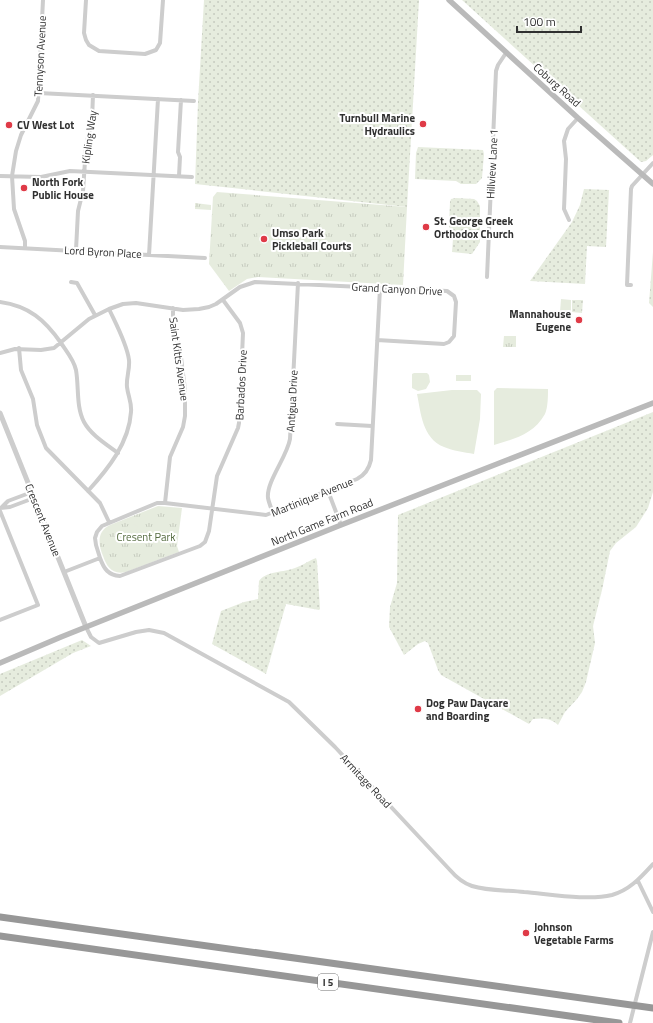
<svg xmlns="http://www.w3.org/2000/svg" width="653" height="1023" font-family="'Titillium Web',sans-serif">
  <defs>
    <pattern id="grass-dots" width="8" height="8" patternUnits="userSpaceOnUse"><rect width="8" height="8" fill="#e6ecde"/><path d="M2 2h.1M6 6h.1" fill="none" stroke="#c6cbbf" stroke-width="1.8" stroke-linecap="round"/></pattern>
    <pattern id="park-tufts" width="24" height="20" patternUnits="userSpaceOnUse"><rect width="24" height="20" fill="#e6ecde"/><path d="M3 7l-1-3M5 7V3M7 7l1-3M15 17l-1-3M17 17v-4M19 17l1-3" fill="none" stroke="#c6cbbf"/></pattern>
  </defs>
  <rect width="100%" height="100%" fill="#fff"/>
  <path fill="url(#grass-dots)" d="M204,0H419L407,207L195,184L198,102Z
    M462,0H653V155L646,161L641,162Z
    M418,147L483,150L484,154L482,178L476,184H461L456,181L415,179L416,153Z
    M584,189L609,190L606,247L587,246L585,284L530,281L572,222L580,205Z
    M456,198L474,199L477,201L480,206V242L472,254L452,252L453,239L449,226L450,202L451,199Z
    M653,252V307L649,303Z
    M572,300H583L582,313L572,312Z
    M653,412V492L648,508L636,527L616,543L610,551L602,590L593,626L595,643L586,682L582,692L577,699L565,712L558,725C551,718 542,718 533,719L529,724L441,675L438,670L428,643L425,641L418,644L404,655L389,627L390,607L397,583L398,515Z
    M316,558L317,561L320,609L319,610L286,604L266,674L212,644L221,611L244,602L258,599L259,581C265,572 282,572 292,569C300,567 308,561 316,558Z
    M82,640L91,646L73,653L0,696V674Z"/>
  <path fill="url(#park-tufts)" d="M217,192L407,207L403,285L258,277L247,279L229,291L209,264L213,197Z
    M195,203L211,205V210L195,209Z
    M504,336H516V347H503Z
    M158,506L182,508L177,546L179,552L126,572C112,575 107,567 103,556C98,544 97,531 110,525Z"/>
  <path fill="#e6ecde" d="M257,228L270,229L271,242H279V253H258Z
    M561,299L571,300V306H568H571V312H560Z
    M414,373H427L429,375L430,382L426,389L418,391L412,388V374Z
    M456,375H471V381H456Z
    M497,388L548,389C548,396 548,407 545,414C534,434 514,439 494,445V391Z
    M452,390H477L481,394L480,419L474,454C464,452 453,451 444,447C422,438 421,413 417,394Z
    M133,524L138,526L136,531L127,535L123,533L124,528Z"/>
  <g fill="none" stroke-linecap="round" stroke-linejoin="round">
    <path stroke="#cdcdcd" stroke-width="4" d="M86,0L84,33L86,40L89,45L99,51L145,54L156,50L160,43L163,0
      M39,93L194,101
      M0,176L41,177L70,171L192,177
      M179,176L180,157L178,152L181,100
      M569,220L564,209L566,159L564,141L568,129L578,118
      M0,247L205,258
      M25,248V241L14,209L12,176L16,151L21,135L38,101L43,0
      M76,250L78,211L83,191L86,146L92,120L93,95
      M149,255L158,99
      M487,277L496,71L498,65L506,53
      M71,282L77,283L95,315
      M631,285H627L631,189L632,186L653,163
      M0,302C29,306 45,320 61,343C67,352 74,360 76,370C79,387 76,407 84,422C91,435 106,444 118,453
      M19,348L21,370L33,399L37,425L46,448L100,503L109,522
      M0,353L15,349L41,350L54,348L89,319L109,309L123,304L136,303L183,310L199,309L209,307L216,304L240,287L255,282L447,291L454,296L456,302L454,336L449,342L444,344L377,340
      M337,424L372,426
      M88,491C108,469 129,443 131,412C132,403 128,396 127,387C126,378 130,369 129,360C127,344 116,324 109,309
      M328,491L341,525
      M165,503L170,457L183,427L185,416V390L180,349L173,326V308
      M2,507L8,501L32,492
      M0,508L10,507L34,498
      M0,511L38,605L0,620
      M273,513C271,508 269,503 268,498C266,482 287,457 290,439L298,283
      M100,558C104,569 108,575 120,576L200,546L205,542L209,531L217,476L238,428L239,423L243,333L240,323L223,300
      M64,572L100,558L96,545L95,538L97,532L102,526L157,503H165L266,515L357,479C365,475 369,469 371,460L380,288
      M86,627L91,637L99,643L136,632L149,630L164,633L289,702L335,747L450,870C456,877 463,883 472,886C488,891 507,890 524,892C549,894 588,901 612,895C630,890 641,877 653,864
      M638,881L653,912
      M630,1023L653,932"/>
    <path stroke="#cdcdcd" stroke-width="5" d="M0,413L86,627"/>
    <path stroke="#bababa" stroke-width="5.5" d="M449,0L578,118L653,184
      M0,663L61,637L341,525L653,403"/>
    <path stroke="#979797" stroke-width="7" d="M0,917L653,1008
      M0,936L619,1023"/>
  </g>
  <g fill="#df3a47" stroke="#fff" stroke-width="1.5">
    <circle cx="423" cy="124" r="4"/>
    <circle cx="9" cy="125" r="4"/>
    <circle cx="24" cy="188" r="4"/>
    <circle cx="426" cy="227" r="4"/>
    <circle cx="264" cy="239" r="4"/>
    <circle cx="579" cy="320" r="4"/>
    <circle cx="418" cy="709" r="4"/>
    <circle cx="526" cy="933" r="4"/>
  </g>
  <g text-anchor="middle" dominant-baseline="central" stroke-width="4" stroke-linejoin="round" paint-order="stroke">
    <rect fill="#fff" stroke="#6e6e6e" stroke-width="1" x="318" y="974" width="20" height="16" rx="3"/>
    <g font-size="10" font-weight="bold" fill="#303030">
      <text x="328" y="982">I 5</text>
    </g>
    <g font-size="11" fill="#303030" stroke="#fff">
      <text transform="translate(40 56) rotate(-87)">Tennyson Avenue</text>
      <text transform="translate(557 85) rotate(42)">Coburg Road</text>
      <text transform="translate(89 137) rotate(-82)">Kipling Way</text>
      <text transform="translate(492 164) rotate(-87)">Hillview Lane 1</text>
      <text transform="translate(103 252) rotate(3)">Lord Byron Place</text>
      <text transform="translate(397 289) rotate(3)">Grand Canyon Drive</text>
      <text transform="translate(179 359) rotate(82)">Saint Kitts Avenue</text>
      <text transform="translate(241 385) rotate(-87)">Barbados Drive</text>
      <text transform="translate(292 401) rotate(-87)">Antigua Drive</text>
      <text transform="translate(312 497) rotate(-22)">Martinique Avenue</text>
      <text transform="translate(43 520) rotate(68)">Crescent Avenue</text>
      <text transform="translate(322 522) rotate(-22)">North Game Farm Road</text>
      <text transform="translate(366 781) rotate(47)">Armitage Road</text>
    </g>
    <g font-size="11" font-weight="bold" fill="#303030" stroke="#fff" text-anchor="start">
      <text x="415" y="118" text-anchor="end">Turnbull Marine<tspan x="415" dy="13">Hydraulics</tspan></text>
      <text x="17" y="125">CV West Lot</text>
      <text x="32" y="182">North Fork<tspan x="32" dy="13">Public House</tspan></text>
      <text x="434" y="221">St. George Greek<tspan x="434" dy="13">Orthodox Church</tspan></text>
      <text x="272" y="233">Umso Park<tspan x="272" dy="13">Pickleball Courts</tspan></text>
      <text x="571" y="314" text-anchor="end">Mannahouse<tspan x="571" dy="13">Eugene</tspan></text>
      <text x="426" y="703">Dog Paw Daycare<tspan x="426" dy="13">and Boarding</tspan></text>
      <text x="534" y="927">Johnson<tspan x="534" dy="13">Vegetable Farms</tspan></text>
    </g>
    <g font-size="11" fill="#536a3e" stroke="#fff">
      <text x="146" y="537">Cresent Park</text>
    </g>
  </g>
  <path d="M517 26v6h64v-6" fill="none" stroke="#303030" stroke-width="2"/>
  <text x="523" y="26" font-size="12" fill="#303030" stroke="#ffffff" stroke-width="3" paint-order="stroke">100 m</text>
</svg>
